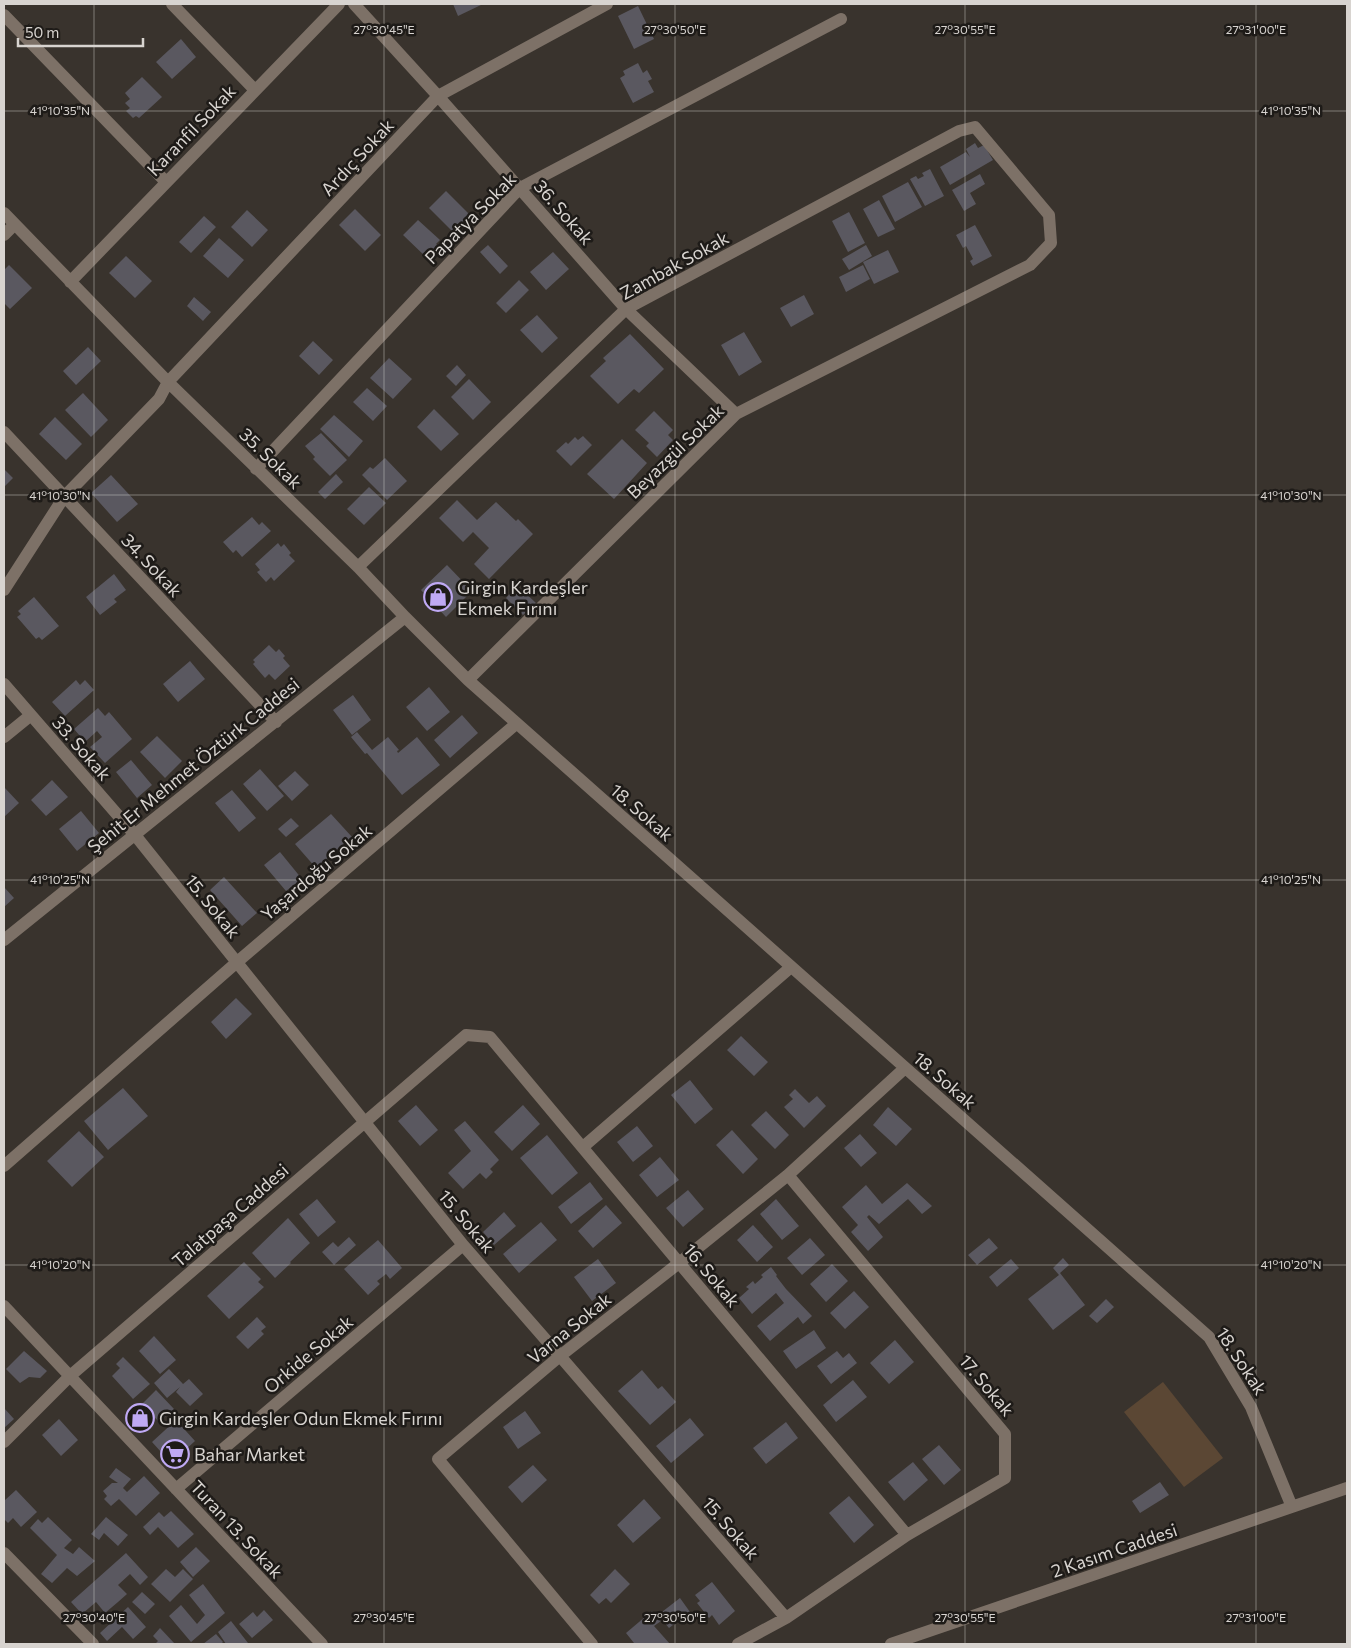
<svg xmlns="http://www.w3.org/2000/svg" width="1351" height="1648" font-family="Commissioner,sans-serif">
  <rect width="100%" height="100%" fill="#39332d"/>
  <path fill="#5b4734" d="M1163,1382L1223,1458L1184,1487L1124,1412Z"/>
  <path fill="#5a5860" d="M453,4H483L458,16Z
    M638,6L654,39L634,49L618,16Z
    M181,39L196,57L172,79L156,62Z
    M638,63L643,73L647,70L652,79L648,81L654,92L633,103L620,78L625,75L623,71Z
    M142,77L162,97L139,118L136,116L133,118L126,111L130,108L125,103L130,99L125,93Z
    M975,143L978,148L984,145L993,160L950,185L940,167L966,152L970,157L966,149Z
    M930,169L944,196L925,206L910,179L916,176L918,179L924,176L922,173Z
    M980,174L985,184L970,193L976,204L964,211L952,190Z
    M908,182L922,207L895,222L882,196Z
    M446,191L470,215L453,232L429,208Z
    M879,200L895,229L878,237L863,209Z
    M355,209L381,235L365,251L339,225Z
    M247,210L268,230L252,247L231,227Z
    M849,212L865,243L848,252L832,221Z
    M204,216L216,227L191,253L179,242Z
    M418,220L440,240L436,244L439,246L427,258L403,235Z
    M975,225L992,256L973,266L970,261L973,259L966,246L963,248L956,235Z
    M219,238L244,260L228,278L203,256Z
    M488,245L508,266L500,274L480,252Z
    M866,245L872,256L849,270L842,259Z
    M888,250L899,272L874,284L863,262Z
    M553,252L569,269L546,290L530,272Z
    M126,256L152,281L135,298L109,273Z
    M9,265L32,288L10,309L4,303V270Z
    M863,265L870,279L846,292L839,277Z
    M519,280L529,290L506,313L496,303Z
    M804,295L814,314L791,327L780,308Z
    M194,297L211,312L203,321L187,306Z
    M537,315L558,338L542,353L520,330Z
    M744,332L762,362L739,376L721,345Z
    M630,334L664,369L639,393L634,389L618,404L590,376L606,361L603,358Z
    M313,341L333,360L319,375L299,356Z
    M88,347L101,361L76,385L63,371Z
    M389,358L412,379L393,399L370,378Z
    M457,365L466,375L456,386L446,376Z
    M469,379L491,402L473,420L451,397Z
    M367,388L387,406L373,421L353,402Z
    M83,393L108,420L91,437L65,410Z
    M434,409L459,434L441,451L417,427Z
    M654,411L673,430L668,435L673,440L657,457L646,446L649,443L635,430Z
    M334,415L363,441L349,457L320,429Z
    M55,417L82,444L66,460L39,434Z
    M321,433L347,460L330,476L313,459L315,457L305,446Z
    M583,436L592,445L571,466L556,451L566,442L568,444L575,437L578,440Z
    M622,439L647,463L614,499L587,474Z
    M385,458L407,481L387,500L362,475L370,467L373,469Z
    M4,469L13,478L4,487Z
    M336,474L343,482L325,499L318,492Z
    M111,475L138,504L117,522L91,493Z
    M369,487L386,503L364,525L347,509Z
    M457,500L477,520L496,502L516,521L518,519L533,534L489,579L474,564L489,548L473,532L463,542L439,518Z
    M252,517L259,525L262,522L271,531L242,557L236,550L233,553L223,542Z
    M278,543L281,547L284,544L291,553L289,555L295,561L274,581L271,577L266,582L257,572L260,570L255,564Z
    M447,565L472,591L446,617L421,590Z
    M114,574L126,590L114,599L117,602L100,615L86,597Z
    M521,589L536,603L523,615L506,598L513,590L517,593Z
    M34,597L59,626L42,640L39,637L36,639L17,617L21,614L18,611Z
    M269,645L276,652L279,649L285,656L283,658L290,666L275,680L269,674L265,678L253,664L255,662L253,660Z
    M190,661L205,679L178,702L163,684Z
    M76,680L80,685L85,680L94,690L65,716L52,702Z
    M429,687L450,712L427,731L406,707Z
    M353,695L371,720L352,735L333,710Z
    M98,708L105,716L109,712L132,739L105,763L90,747L102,737L97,731L85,742L74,729Z
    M462,715L478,733L450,758L434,740Z
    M357,732L372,750L388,737L399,750L397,751L398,753L417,737L440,765L402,795L367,753L365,754L351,737Z
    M157,736L182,761L165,778L140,752Z
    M131,760L152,785L137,798L116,772Z
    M260,769L284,796L267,811L243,784Z
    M295,771L309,785L292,801L278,786Z
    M52,780L68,797L46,816L31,800Z
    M4,787L19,803L4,817Z
    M232,790L256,818L239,832L215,803Z
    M81,811L99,833L77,851L59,829Z
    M331,814L352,837L316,868L295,844Z
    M291,818L299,826L286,837L278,829Z
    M280,852L302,879L286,891L264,865Z
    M224,877L257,913L242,926L210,890Z
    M4,887L14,898L4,907Z
    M236,998L252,1014L226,1039L211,1022Z
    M741,1036L768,1062L754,1076L727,1050Z
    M690,1080L713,1109L695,1124L671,1095Z
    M123,1088L148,1116L108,1150L84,1121Z
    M795,1089L809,1103L817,1096L826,1106L804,1128L784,1107L793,1099L789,1095Z
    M416,1105L438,1130L420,1146L398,1121Z
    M523,1105L540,1124L512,1151L494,1132Z
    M888,1107L912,1129L896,1146L873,1125Z
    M766,1111L789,1135L775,1149L751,1125Z
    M465,1121L499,1160L490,1169L493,1172L486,1179L480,1173L463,1189L448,1173L471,1151L454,1130Z
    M637,1126L653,1146L633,1162L617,1142Z
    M732,1130L758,1159L743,1174L716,1145Z
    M79,1131L104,1157L72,1187L47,1161Z
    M860,1134L877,1153L861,1167L844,1148Z
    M547,1135L578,1173L552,1195L520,1158Z
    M660,1157L679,1180L657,1197L639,1175Z
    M590,1182L603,1199L571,1224L558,1207Z
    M907,1183L932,1206L922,1214L908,1199L879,1224L869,1215L867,1217L883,1237L868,1251L851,1232L858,1225L842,1207L866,1185L882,1204Z
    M688,1190L704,1209L683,1227L666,1208Z
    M317,1199L336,1222L318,1237L299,1214Z
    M776,1199L799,1226L782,1240L760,1214Z
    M606,1205L622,1223L593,1248L578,1231Z
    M504,1212L516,1226L494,1245L483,1232Z
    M288,1218L310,1243L290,1262L291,1263L275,1278L252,1253Z
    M541,1222L557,1240L519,1273L503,1254Z
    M753,1225L773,1247L757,1262L737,1240Z
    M349,1237L356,1245L334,1265L322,1252L333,1242L338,1247Z
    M810,1238L825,1255L802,1275L787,1258Z
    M989,1238L998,1248L977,1265L968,1255Z
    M378,1240L402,1268L390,1279L386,1274L381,1278L377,1281L380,1284L368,1295L344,1269Z
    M1063,1258L1069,1265L1060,1273L1085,1305L1053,1330L1028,1299L1059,1275L1053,1268Z
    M598,1259L616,1283L592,1301L574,1277Z
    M1011,1259L1019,1268L997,1287L989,1277Z
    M244,1262L261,1279L258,1282L264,1287L229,1319L207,1296Z
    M832,1264L848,1281L826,1302L810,1284Z
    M771,1267L777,1275L776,1276L786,1289L812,1316L803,1324L798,1317L770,1341L757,1326L784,1303L776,1293L752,1314L739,1298L749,1289L746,1287L753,1281L755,1284L763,1277L761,1275Z
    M854,1291L869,1307L845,1329L830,1313Z
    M1106,1299L1114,1307L1097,1323L1089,1316Z
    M257,1317L266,1327L261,1331L264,1334L248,1349L236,1337Z
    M814,1330L826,1348L796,1369L783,1351Z
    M154,1336L176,1360L160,1374L139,1351Z
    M895,1340L914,1362L889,1384L870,1363Z
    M24,1351L47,1371L40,1378L29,1377L20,1383L6,1369Z
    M837,1351L843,1358L849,1353L857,1363L831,1384L817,1366Z
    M123,1357L150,1384L133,1399L112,1376L120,1368L116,1364Z
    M169,1369L183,1384L189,1379L203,1394L190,1406L176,1392L180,1387L167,1398L154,1383Z
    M642,1370L658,1389L662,1386L676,1402L650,1425L618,1391Z
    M853,1380L867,1397L836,1422L823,1405Z
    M156,1390L174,1409L159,1422L142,1404Z
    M4,1408L14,1419L4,1428Z
    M525,1411L541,1433L518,1449L503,1427Z
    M690,1418L704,1435L671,1463L656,1446Z
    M59,1419L78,1440L61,1456L42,1435Z
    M176,1420L195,1441L171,1463L152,1442Z
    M786,1422L798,1438L766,1464L753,1448Z
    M939,1445L961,1470L944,1485L922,1459Z
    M913,1462L928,1480L904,1501L888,1482Z
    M533,1465L547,1480L522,1503L508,1487Z
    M116,1468L131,1479L123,1488L127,1492L144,1476L160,1493L136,1516L119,1499L111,1506L104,1499L107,1496L103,1491L112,1483H118L109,1477Z
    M1160,1482L1169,1495L1140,1513L1132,1501Z
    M16,1490L37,1512L21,1527L13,1518L8,1523L4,1519V1501Z
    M849,1496L874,1525L854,1543L829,1513Z
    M644,1499L661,1518L633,1543L617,1525Z
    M171,1511L194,1534L178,1548L158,1527L150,1535L143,1527L159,1512L164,1517Z
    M48,1517L72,1540L64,1548L73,1554L79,1547L95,1561L77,1576L67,1568L52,1583L41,1574L57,1555L30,1528L38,1519L42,1523Z
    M106,1517L128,1535L118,1546L104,1533L99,1540L91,1534Z
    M196,1547L210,1561L193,1577L180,1562Z
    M126,1553L148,1577L140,1585L130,1574L118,1585L127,1594L118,1602L105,1613L96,1602L82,1614L71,1602Z
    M166,1569L175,1577L183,1569L193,1579L170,1602L151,1584Z
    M615,1569L630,1584L611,1603L606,1598L599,1604L590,1595Z
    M712,1582L735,1611L719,1625L712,1615L709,1618L697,1603L700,1601L695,1595Z
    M203,1584L225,1613L191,1642L169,1616L181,1605L197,1624L205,1615L189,1595Z
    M142,1592L155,1604L145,1614L132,1602Z
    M680,1598L690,1612L669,1628L658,1615Z
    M128,1607L146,1627L133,1639L122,1627L107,1641L100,1633Z
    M264,1610L273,1620L252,1638L239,1624L253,1612L257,1617Z
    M652,1611L661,1621L654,1626L670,1644H632L634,1643L626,1633Z
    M231,1621L248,1643L246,1644H226L218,1632Z
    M160,1628L175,1644H155L158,1641L153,1636Z
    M216,1634L223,1642L221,1644H203Z"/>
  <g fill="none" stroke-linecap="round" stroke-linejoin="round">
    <path stroke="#7d7167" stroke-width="12" d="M172,4L255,90
      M354,4L438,96L626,309L736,414
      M4,15L166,182
      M4,213L168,382L358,567L405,617L468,680L1209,1337L1251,1407L1292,1507
      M4,235L14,225
      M70,282L339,4
      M4,432L276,722
      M256,469L520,188L841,19
      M358,567L626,309L959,131L975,127L1049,215L1051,243L1030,265L736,414L468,680
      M4,590L64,497L159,399L168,382L438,96L607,4
      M4,684L135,835L463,1245L560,1356L786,1618
      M4,737L31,715
      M4,940L405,617
      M583,1147L791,967
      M4,1166L236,963L516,724
      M4,1306L322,1644
      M4,1442L70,1376L466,1035L490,1037L907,1535
      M176,1489L463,1245
      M4,1553L93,1644
      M592,1644L438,1459L560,1356L679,1263L788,1175L905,1068
      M738,1644L786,1618L907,1535L1005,1478V1434L788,1175
      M891,1644L1347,1488"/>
  </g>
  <path fill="none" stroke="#d8d4d0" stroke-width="1" stroke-opacity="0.45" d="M94,4V1644M384,4V1644M675,4V1644M965,4V1644M1256,4V1644M4,111H1347M4,495H1347M4,880H1347M4,1265H1347"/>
  <defs>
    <symbol id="shop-ring" viewBox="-11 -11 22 22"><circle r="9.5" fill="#1e1b18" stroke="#bfa9f4" stroke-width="1.5"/><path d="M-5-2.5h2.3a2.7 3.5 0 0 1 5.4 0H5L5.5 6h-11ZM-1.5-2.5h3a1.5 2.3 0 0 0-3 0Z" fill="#bfa9f4"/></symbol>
    <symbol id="supermarket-ring" viewBox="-11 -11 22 22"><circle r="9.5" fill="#1e1b18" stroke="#bfa9f4" stroke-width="1.5"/><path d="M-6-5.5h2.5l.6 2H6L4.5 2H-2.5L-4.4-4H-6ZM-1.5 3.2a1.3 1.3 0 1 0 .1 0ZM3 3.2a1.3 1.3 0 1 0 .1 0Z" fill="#bfa9f4"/></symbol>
  </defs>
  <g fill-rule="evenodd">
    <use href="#shop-ring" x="422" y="581" width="32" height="32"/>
    <use href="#shop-ring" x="124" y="1402" width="32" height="32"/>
    <use href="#supermarket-ring" x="159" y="1438" width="32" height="32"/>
  </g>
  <g text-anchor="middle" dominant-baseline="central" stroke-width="5" stroke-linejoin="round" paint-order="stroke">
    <g font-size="18" fill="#d8d4d0" stroke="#1e1b18">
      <text transform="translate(191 130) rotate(-46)">Karanfil Sokak</text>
      <text transform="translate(357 157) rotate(-47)">Ardıç Sokak</text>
      <text transform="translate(564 212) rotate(49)">36. Sokak</text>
      <text transform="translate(470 218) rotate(-45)">Papatya Sokak</text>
      <text transform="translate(674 265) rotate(-29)">Zambak Sokak</text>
      <text transform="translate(675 451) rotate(-44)">Beyazgül Sokak</text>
      <text transform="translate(271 458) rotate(44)">35. Sokak</text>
      <text transform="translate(152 565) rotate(47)">34. Sokak</text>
      <text transform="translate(82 748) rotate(49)">33. Sokak</text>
      <text transform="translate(193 765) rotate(-39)">Şehit Er Mehmet Öztürk Caddesi</text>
      <text transform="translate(642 812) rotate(41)">18. Sokak</text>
      <text transform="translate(316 872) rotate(-40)">Yaşardoğu Sokak</text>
      <text transform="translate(213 906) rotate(51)">15. Sokak</text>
      <text transform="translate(945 1080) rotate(41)">18. Sokak</text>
      <text transform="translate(230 1215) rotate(-41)">Talatpaşa Caddesi</text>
      <text transform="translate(467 1221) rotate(50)">15. Sokak</text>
      <text transform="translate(712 1275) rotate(50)">16. Sokak</text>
      <text transform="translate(569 1328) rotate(-39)">Varna Sokak</text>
      <text transform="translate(308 1354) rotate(-40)">Orkide Sokak</text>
      <text transform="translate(1242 1361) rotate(57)">18. Sokak</text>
      <text transform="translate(987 1385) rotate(50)">17. Sokak</text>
      <text transform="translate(731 1528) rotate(49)">15. Sokak</text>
      <text transform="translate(237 1529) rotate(47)">Turan 13. Sokak</text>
      <text transform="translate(1114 1550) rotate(-19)">2 Kasım Caddesi</text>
    </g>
    <g font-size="18" fill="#d8d4d0" stroke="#1e1b18" text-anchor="start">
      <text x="457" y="587">Girgin Kardeşler<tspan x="457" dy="21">Ekmek Fırını</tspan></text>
      <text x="159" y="1418">Girgin Kardeşler Odun Ekmek Fırını</text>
      <text x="194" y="1454">Bahar Market</text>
    </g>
  </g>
  <g font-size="12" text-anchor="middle" fill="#d8d4d0" stroke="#1e1b18" stroke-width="5" stroke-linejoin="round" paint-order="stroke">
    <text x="384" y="34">27°30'45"E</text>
    <text x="675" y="34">27°30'50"E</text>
    <text x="965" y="34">27°30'55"E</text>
    <text x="1256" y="34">27°31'00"E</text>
    <text x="60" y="115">41°10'35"N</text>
    <text x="1291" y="115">41°10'35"N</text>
    <text x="60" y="500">41°10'30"N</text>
    <text x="1291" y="500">41°10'30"N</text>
    <text x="60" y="884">41°10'25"N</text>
    <text x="1291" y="884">41°10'25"N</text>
    <text x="60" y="1269">41°10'20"N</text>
    <text x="1291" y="1269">41°10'20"N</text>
    <text x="94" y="1622">27°30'40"E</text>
    <text x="384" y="1622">27°30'45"E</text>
    <text x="675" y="1622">27°30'50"E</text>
    <text x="965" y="1622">27°30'55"E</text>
    <text x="1256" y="1622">27°31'00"E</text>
  </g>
  <rect width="1351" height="1648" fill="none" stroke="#d8d4d0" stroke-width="10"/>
  <path d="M18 38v8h125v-8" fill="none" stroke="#d8d4d0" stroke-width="2.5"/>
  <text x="25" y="38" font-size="15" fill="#d8d4d0" stroke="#1e1b18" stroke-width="4" paint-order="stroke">50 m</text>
</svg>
